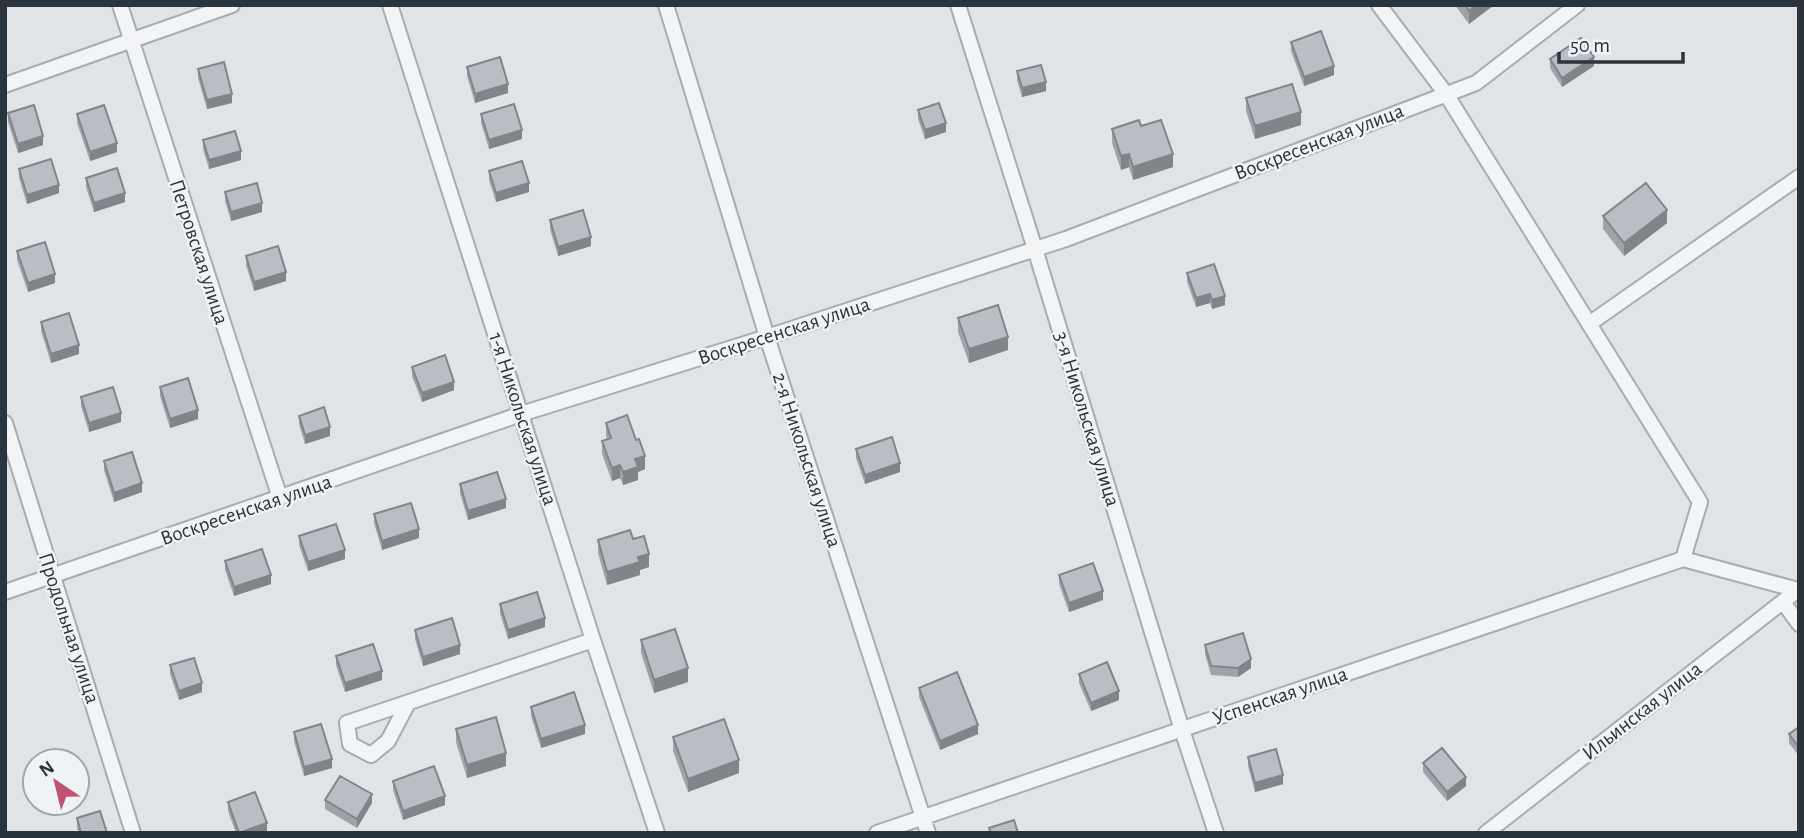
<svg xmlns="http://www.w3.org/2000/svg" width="1804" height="838" font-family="'Alegreya Sans',sans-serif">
  <rect width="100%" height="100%" fill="#e0e4e7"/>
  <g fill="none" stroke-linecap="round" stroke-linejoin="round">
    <defs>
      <path id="street" d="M120,5L280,498
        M390,5L593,640L657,833
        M666,5L767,337L928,833
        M958,5L1035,249L1182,730L1216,833
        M1379,5L1446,94L1700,502L1683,559
        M5,85L232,5
        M1589,324L1799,177
        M5,423L133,833
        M1683,559L1798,590
        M5,592L521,414L767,337L1066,239L1476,83L1577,5
        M1783,602L1799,624
        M408,703L388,741L371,755L350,744L347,723L593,640
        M877,833L1683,559
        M1486,833L1799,589"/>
    </defs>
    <use href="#street" stroke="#a6acb1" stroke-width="18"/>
    <use href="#street" stroke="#f2f4f6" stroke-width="14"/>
  </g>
  <path fill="#9ea3a9" d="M1455,5H1494L1469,24Z
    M1291,42L1334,75L1304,86L1291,51Z
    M1550,59L1594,66L1562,87L1550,68Z
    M467,67L508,93L475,103L467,76Z
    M198,69L232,103L207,109L198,78Z
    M1017,71L1046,91L1022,97L1017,80Z
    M1246,98L1301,125L1255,139L1246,111Z
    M918,110L946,132L925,139L918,119Z
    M8,113L43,145L18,153L8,122Z
    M77,114L117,152L90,161L77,123Z
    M481,114L522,139L489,149L481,123Z
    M1141,126L1173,167L1133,180L1129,167L1121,170L1112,143V129Z
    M203,140L241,160L209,169L203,149Z
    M19,169L59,193L27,204L19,178Z
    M489,171L529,192L496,202L489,180Z
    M86,178L125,202L94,212L86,187Z
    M225,192L262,212L231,221L225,201Z
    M1603,216L1667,223L1624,256L1603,229Z
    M550,220L591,246L558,256L550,229Z
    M17,251L55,283L28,292L17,260Z
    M246,256L286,281L254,291L246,265Z
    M1187,273L1225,305L1212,309L1210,303L1196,307L1187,282Z
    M958,318L1008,350L969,363L958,332Z
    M41,322L79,354L51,363L41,331Z
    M412,367L454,390L422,402L412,376Z
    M160,387L198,419L170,428L160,396Z
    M81,397L121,422L89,432L81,406Z
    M299,416L330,436L305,444L299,424Z
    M606,423L645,469L638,472V480L623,485L620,478L612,481L602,454V441L607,439L606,436Z
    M856,449L900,472L865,484L856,458Z
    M104,461L142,492L114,502L104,470Z
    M460,484L506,508L468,520L460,493Z
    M374,514L419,538L382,550L374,523Z
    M299,536L345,559L308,571L299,545Z
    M633,539L649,567L640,570V575L607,585L598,553V540Z
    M225,561L271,584L234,596L225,570Z
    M1059,575L1103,600L1069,612L1059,584Z
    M500,604L545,627L508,639L500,613Z
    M415,630L460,654L423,666L415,639Z
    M641,640L688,682L654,693L641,653Z
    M1205,645L1251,668L1238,677L1211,675L1205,654Z
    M336,656L382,680L345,692L336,665Z
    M170,665L202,692L179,700L170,674Z
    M1079,674L1119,700L1091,711L1079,683Z
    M919,688L978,734L940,750L919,697Z
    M531,707L585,734L541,748L531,716Z
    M1799,727V756L1789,743V734Z
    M456,729L506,766L467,778L456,742Z
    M294,732L332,768L304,776L294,741Z
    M673,737L739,773L688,792L673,751Z
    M1248,757L1283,784L1255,792L1248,766Z
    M1423,763L1466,786L1447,801L1423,772Z
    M393,781L445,805L403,820L393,790Z
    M325,800L372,803L357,828L325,809Z
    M228,802L267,832L236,833L228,811Z
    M77,818L107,833H78L77,827Z"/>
  <path fill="#818589" d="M1476,5H1494L1469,24V11Z
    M1594,57V66L1562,87V78Z
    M1334,66V75L1304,86V77Z
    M1046,82V91L1022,97V88Z
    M508,84V93L475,103V94Z
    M232,94V103L207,109V100Z
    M1301,112V125L1255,139V126Z
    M946,123V132L925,139V130Z
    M522,130V139L489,149V140Z
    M43,136V145L18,153V144Z
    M117,143V152L90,161V152Z
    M241,151V160L209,169V160Z
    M1129,154V167L1121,170V156Z
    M1173,154V167L1133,180V167Z
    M529,183V192L496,202V193Z
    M59,185V193L27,204V195Z
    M125,193V202L94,212V203Z
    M262,203V212L231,221V212Z
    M1667,210V223L1624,256V243Z
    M591,237V246L558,256V247Z
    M286,272V281L254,291V282Z
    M55,274V283L28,292V283Z
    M1210,294V303L1196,307V298Z
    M1225,296V305L1212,309V300Z
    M1008,337V350L969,363V349Z
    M79,345V354L51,363V354Z
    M454,382V390L422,402V393Z
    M198,410V419L170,428V419Z
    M121,413V422L89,432V423Z
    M330,427V436L305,444V435Z
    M645,456V469L638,472V480L623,485V472L635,459Z
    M900,463V472L865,484V475Z
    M620,465V478L612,481V468Z
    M142,483V492L114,502V493Z
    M506,499V508L468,520V511Z
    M419,529V538L382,550V541Z
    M345,550V559L308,571V562Z
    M649,554V567L640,570V575L607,585V572L638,557Z
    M271,575V584L234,596V587Z
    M1103,591V600L1069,612V603Z
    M545,618V627L508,639V630Z
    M460,645V654L423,666V657Z
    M1251,659V668L1238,677V668Z
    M688,668V682L654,693V680Z
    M382,671V680L345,692V683Z
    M202,683V692L179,700V691Z
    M1119,691V700L1091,711V703Z
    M585,725V734L541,748V739Z
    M978,725V734L940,750V741Z
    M506,753V766L467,778V765Z
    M332,759V768L304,776V767Z
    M739,760V773L688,792V779Z
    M1283,775V784L1255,792V783Z
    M1466,777V786L1447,801V792Z
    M372,794V803L357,828V819Z
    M445,796V805L403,820V811Z
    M267,823V832L265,833H240Z"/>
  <path fill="#b8bec4" stroke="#818589" stroke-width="2" d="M1465,5H1476L1469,11Z
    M1321,31L1334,66L1304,77L1291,42Z
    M1581,38L1594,57L1562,78L1550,59Z
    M500,57L508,84L475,94L467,67Z
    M224,62L232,94L207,100L198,69Z
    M1041,65L1046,82L1022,88L1017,71Z
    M1292,84L1301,112L1255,126L1246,98Z
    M939,103L946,123L925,130L918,110Z
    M514,104L522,130L489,140L481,114Z
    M34,105L43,136L18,144L8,113Z
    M104,105L117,143L90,152L77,114Z
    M1139,120L1141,126L1161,120L1173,154L1133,167L1129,154L1121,156L1112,129Z
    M235,131L241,151L209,160L203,140Z
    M51,159L59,185L27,195L19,169Z
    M522,161L529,183L496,193L489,171Z
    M117,168L125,193L94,203L86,178Z
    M257,183L262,203L231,212L225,192Z
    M1646,183L1667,210L1624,243L1603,216Z
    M583,210L591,237L558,247L550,220Z
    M45,242L55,274L28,283L17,251Z
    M278,246L286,272L254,282L246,256Z
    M1214,264L1225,296L1212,300L1210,294L1196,298L1187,273Z
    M998,305L1008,337L969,349L958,318Z
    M69,313L79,345L51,354L41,322Z
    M445,355L454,382L422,393L412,367Z
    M188,378L198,410L170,419L160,387Z
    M113,387L121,413L89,423L81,397Z
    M324,407L330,427L305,435L299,416Z
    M627,415L636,440L639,439L645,456L635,459L638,467L623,472L620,465L612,468L602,441L611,438L606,423Z
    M892,437L900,463L865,475L856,449Z
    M132,452L142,483L114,493L104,461Z
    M497,472L506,499L468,511L460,484Z
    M411,503L419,529L382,541L374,514Z
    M336,524L345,550L308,562L299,536Z
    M630,530L633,539L644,536L649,554L638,557L640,562L607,572L598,540Z
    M262,549L271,575L234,587L225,561Z
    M1093,563L1103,591L1069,603L1059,575Z
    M537,592L545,618L508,630L500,604Z
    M452,618L460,645L423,657L415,630Z
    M675,629L688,668L654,680L641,640Z
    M1243,633L1251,659L1238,668L1211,666L1205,645Z
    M373,644L382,671L345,683L336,656Z
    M194,658L202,683L179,691L170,665Z
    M1107,662L1119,691L1091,703L1079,674Z
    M957,672L978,725L940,741L919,688Z
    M574,692L585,725L541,739L531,707Z
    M496,717L506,753L467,765L456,729Z
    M724,719L739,760L688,779L673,737Z
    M321,724L332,759L304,767L294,732Z
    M1799,727V747L1789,734Z
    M1442,748L1466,777L1447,792L1423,763Z
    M1276,749L1283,775L1255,783L1248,757Z
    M434,766L445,796L403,811L393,781Z
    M340,776L372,794L357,819L325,800Z
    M255,792L267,823L239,833L228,802Z
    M100,811L107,833H81L77,818Z
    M1014,820L1018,833H991L989,828Z"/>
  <g text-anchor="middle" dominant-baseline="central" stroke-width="5" stroke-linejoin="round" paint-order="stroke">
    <g font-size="21" fill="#2a343d" stroke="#eff3f5">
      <text transform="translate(1319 142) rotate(-21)">Воскресенская улица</text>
      <text transform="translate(199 252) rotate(72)">Петровская улица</text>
      <text transform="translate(784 331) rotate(-18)">Воскресенская улица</text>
      <text transform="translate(523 419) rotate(72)">1-я Никольская улица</text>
      <text transform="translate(1087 419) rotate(73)">3-я Никольская улица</text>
      <text transform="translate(807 460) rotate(72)">2-я Никольская улица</text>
      <text transform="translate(246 510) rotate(-19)">Воскресенская улица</text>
      <text transform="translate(69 628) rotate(72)">Продольная улица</text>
      <text transform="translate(1280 696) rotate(-19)">Успенская улица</text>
      <text transform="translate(1642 711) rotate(-38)">Ильинская улица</text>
    </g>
  </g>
  <rect width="1804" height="838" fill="none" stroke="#2a343d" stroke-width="14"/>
  <g transform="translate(56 782) rotate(325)"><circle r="33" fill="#eff3f5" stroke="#a0a7ab" stroke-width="2"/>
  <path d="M0-5L12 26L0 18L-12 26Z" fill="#bf5275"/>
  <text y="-10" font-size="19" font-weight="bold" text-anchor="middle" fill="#2a343d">N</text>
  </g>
  <path d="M1559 52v10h124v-10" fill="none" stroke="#2a343d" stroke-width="3.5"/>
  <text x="1570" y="52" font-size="21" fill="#2a343d" stroke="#eff3f5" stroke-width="5" paint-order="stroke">50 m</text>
</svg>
